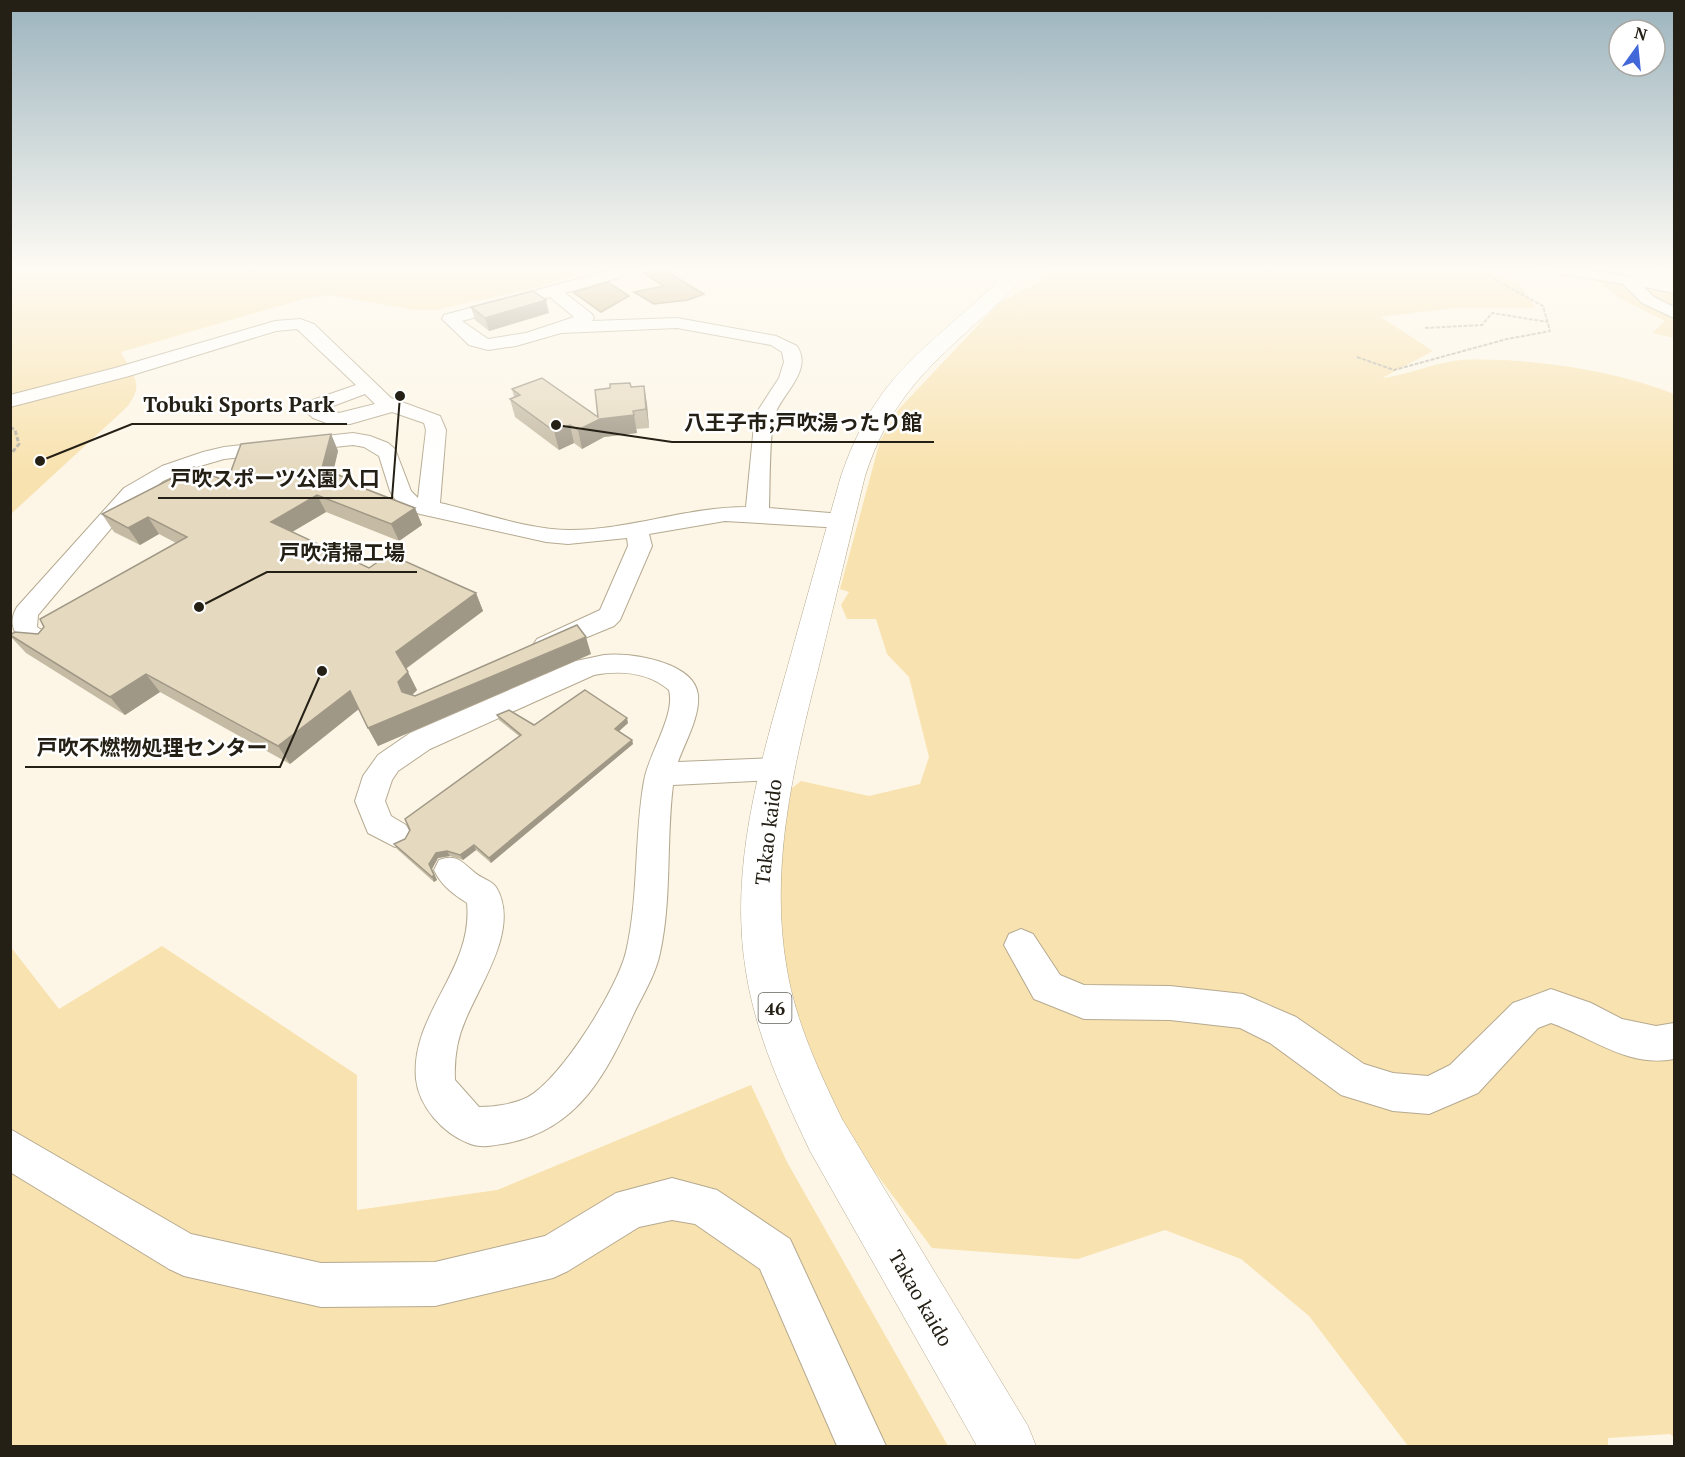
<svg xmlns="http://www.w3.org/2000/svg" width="1685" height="1457" font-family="'PT Serif','Noto Sans JP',serif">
  <rect width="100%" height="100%" fill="#fdf6e6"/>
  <path fill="#f8e2af" d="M11,267H605L535,288L436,310H414L330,295L307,298L121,352C132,376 146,382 127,407L11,514Z
    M1047,267H1438L1473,269L1518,283L1536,308H1455L1381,317L1433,351L1382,378C1409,375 1435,362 1462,360C1526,357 1616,370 1674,394V1437L1670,1434L1608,1438V1446H1408L1309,1316L1241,1259L1165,1230L1078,1259L932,1248L848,1136L789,1007L769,904L775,801L801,781L869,796L920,784L929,757L909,677L887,654L876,619H847L841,605L849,592L840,589L880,441L898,410L999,303L1041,281Z
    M1598,281L1640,283L1674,291V338L1652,333L1665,321L1619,298Z
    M10,946L59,1009L162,946L357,1075V1210L497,1190L751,1085L787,1162L948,1446H11Z"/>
  <path fill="#cab37f" stroke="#988760" stroke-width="1.5" d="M661,268L704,294L688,300L654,304L634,292L664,286L643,273Z
    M608,282L629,296L601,312L573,292Z"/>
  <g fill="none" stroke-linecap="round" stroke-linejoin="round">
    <defs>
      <path id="minor" d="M1536,267H1566L1674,283V293L1644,287L1654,297L1674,307V318L1642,303L1623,284L1539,270Z
        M615,269L621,271L623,274L621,277L565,293L592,314L594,318L592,321L677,318L776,336L797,346C813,370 783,393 775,414C769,430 770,488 769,508L842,514L850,516L853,521L850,526L842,528L725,521L649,534L652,546L620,620L614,626L546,654L537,651L533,645L537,639L600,610L628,546L627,538L568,544L546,542L420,514L400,507L390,491L379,456L364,447L353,445L224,459L190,469L163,481L129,507L38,615L37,627L53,637L57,643L53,649C28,656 2,631 17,607L124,488L162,466L203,452L224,447L353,433L370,436L388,443L395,449L411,491L418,498L426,430L424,423L392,412L350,424H329L313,418L301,407L304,403L356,385L297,329L276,331L129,376L10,407V395L115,368L275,321L300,319L314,324L391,398L440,416L446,430L440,503C480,512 529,530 570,530C629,530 687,507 746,507L755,415L779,378L784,362L782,352L771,345L677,328L561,333L516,346L488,350L469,345L442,319L444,315ZM550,297L574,317L526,333L488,339L462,321ZM365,394L375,404L339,413L325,409Z
        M604,655C630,652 695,662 698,695C700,717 685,742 678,762L776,758L786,761L791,769L786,777L776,780L673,785C666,840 672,899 660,953C656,973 644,993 635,1011C607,1072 580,1128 508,1143C495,1145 482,1149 468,1143C443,1133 419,1107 416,1079C410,1014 474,970 467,903C453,894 441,885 434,870L439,860C456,854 461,861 474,872C480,878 491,880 496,887C521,928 479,985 465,1021C457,1039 454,1060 455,1080L479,1107C494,1107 515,1104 528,1097C561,1079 617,989 626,952C639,897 634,837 644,781C648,755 676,715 669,690C648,672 620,670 594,675L430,749L398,771L392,780L385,801L391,816L406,825L411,834L406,843L395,847L368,833L355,801L363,776L378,755L410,733L576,661Z
        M1021,929L1033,934L1060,975L1084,985L1170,986L1243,994L1296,1017L1364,1064L1393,1073L1428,1076L1450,1065L1513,1003L1551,989L1591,1003L1622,1019L1656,1026L1674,1023V1059C1628,1068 1593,1038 1551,1023L1538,1028L1478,1093L1429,1114L1393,1111L1341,1095L1270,1043L1240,1028L1170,1020L1084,1019L1034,999L1004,945L1009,934Z
        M10,1129L191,1234L321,1263L435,1262L545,1236L616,1193L672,1178L717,1190L790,1239L886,1446H837L760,1269L695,1224L672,1220L639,1227L568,1271L553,1278L435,1306L321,1307L184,1276L169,1269L10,1172Z"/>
      <path id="major" d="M1012,267H1031C1016,289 993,308 973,326C920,374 888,406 865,476C849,541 834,605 818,670C793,768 769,869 787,970C796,1023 819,1071 842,1119L1028,1426L1036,1446H977L810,1151C783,1094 756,1035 746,972C729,869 759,767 787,669C805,604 823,540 841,476C853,441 869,408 893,380C929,338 975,307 1012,267Z
        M1605,267H1636L1674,276V286L1608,271Z"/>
    </defs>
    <use href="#minor" stroke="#b5a990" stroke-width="2"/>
    <use href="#major" stroke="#b5a990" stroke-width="1"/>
    <path stroke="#b8b2a4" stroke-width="2" stroke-dasharray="4 1.5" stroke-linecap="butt" d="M630,269L640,267
      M1425,328L1482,325L1492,313L1548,322
      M1357,357L1394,370L1507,339L1550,331L1543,306L1494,279L1484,267"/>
    <path stroke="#b8b2a4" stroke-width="3" stroke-dasharray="4.5 2" stroke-linecap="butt" d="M10,427L15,430L19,444L10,455"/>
    <use href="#minor" fill="#fff" fill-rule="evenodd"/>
    <use href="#major" fill="#fff" fill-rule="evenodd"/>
  </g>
  <path fill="#c5bba4" d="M471,307L549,313L489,331L475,320Z
    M644,386L647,404L649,428L636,429L637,433L604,437L582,449L574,443L559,450L515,417L510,399L514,397L512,389L598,417L631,387Z
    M331,434L338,451L333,473L348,479L350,483L415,508L422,525L399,541L326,512L292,532L369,568L476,593L483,611L406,669L417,690L412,695L415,696L591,654L378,746L368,728L359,709L290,764L160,692L125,715L26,653L10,636L38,634L176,543L159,534L140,545L114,532L102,514L227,482Z
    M497,715L534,725L628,723L619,731L632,740L633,744L491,863L476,850L463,860L450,856L438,858L432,869L437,880L434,882L397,849L394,844L405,839L519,736L499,720Z"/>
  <path fill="#a09886" d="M546,300L549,313L489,331L485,318Z
    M644,386L647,404L649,428L646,409Z
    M634,415L637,433L604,437L582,449L578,430L600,419Z
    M570,425L574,443L559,450L554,431Z
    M331,434L338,451L330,485L322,468Z
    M317,495L326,512L280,539L271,522Z
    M415,508L422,525L399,541L391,524Z
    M148,517L159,534L140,545L128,528Z
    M476,593L483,611L405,669L396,652Z
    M586,637L591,654L378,746L368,728Z
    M408,672L417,690L407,700L411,709L398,682Z
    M146,674L160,692L125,715L110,697Z
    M350,691L360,708L290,764L278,746Z
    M627,718L628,723L616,734L615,729Z
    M632,740L633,744L491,863L489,858Z
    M474,845L476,850L463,860L460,855Z
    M447,851L450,856L438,858L432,869L437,880L434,882L432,877L429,864L436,853Z"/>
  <path fill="#e5d9bf" stroke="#a09886" stroke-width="1.5" d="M533,291L546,300L485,318L471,307Z
    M542,378L598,417L595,390L610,388V384L630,383L631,387L644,386L646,409L633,411L634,415L600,419L578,430L570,425L554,431L510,399L520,395L512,389Z
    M331,434L322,468L348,479L345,481L415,508L391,524L317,495L271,522L369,568L389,554L476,593L396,652L408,672L398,682L402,692L415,696L577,625L586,637L368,728L350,691L278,746L146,674L110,697L10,635L15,632L38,634L44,627L40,619L187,537L148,517L128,528L102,514L194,467L227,482L241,444Z
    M585,690L627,718L615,729L632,740L489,858L474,845L460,855L447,851L436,853L429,864L434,875L432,877L394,844L405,839L410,830L405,819L521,735L497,715L509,710L534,725Z"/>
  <linearGradient id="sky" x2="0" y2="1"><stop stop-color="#9cb4be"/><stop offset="0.57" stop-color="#fefbf4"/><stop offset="1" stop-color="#fefbf4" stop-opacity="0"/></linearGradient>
  <rect width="1685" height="471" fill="url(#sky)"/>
  <g text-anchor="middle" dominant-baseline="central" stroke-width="5" stroke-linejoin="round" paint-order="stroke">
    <rect fill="#fff" stroke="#66635c" stroke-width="1.5" x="758.5" y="993" width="33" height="30" rx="4.5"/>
    <g font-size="18" font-weight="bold" fill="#252016">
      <text x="775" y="1008">46</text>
    </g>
    <g font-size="20" fill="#252016" stroke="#fff">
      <text transform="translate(768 832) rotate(-83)">Takao kaido</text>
      <text transform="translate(921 1298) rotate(60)">Takao kaido</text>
    </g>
  </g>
  <path fill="none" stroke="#252016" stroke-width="2" d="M40 461L132 424H347M556 425L672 442H934M400 396L392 498H158M199 607L267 572H417M322 671L280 767H25"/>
  <g fill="#252016" stroke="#fff" stroke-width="2">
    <circle cx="40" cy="461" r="6"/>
    <circle cx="556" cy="425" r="6"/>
    <circle cx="400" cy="396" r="6"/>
    <circle cx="199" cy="607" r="6"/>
    <circle cx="322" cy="671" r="6"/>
  </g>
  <g font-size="21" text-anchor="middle" font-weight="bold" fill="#252016" stroke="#fff" stroke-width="5" stroke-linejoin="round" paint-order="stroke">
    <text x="239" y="412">Tobuki Sports Park</text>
    <text x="803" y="430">八王子市;戸吹湯ったり館</text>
    <text x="275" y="486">戸吹スポーツ公園入口</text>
    <text x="342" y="560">戸吹清掃工場</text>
    <text x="152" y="755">戸吹不燃物処理センター</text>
  </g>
  <rect width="1685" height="1457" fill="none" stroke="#252016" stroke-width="24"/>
  <g transform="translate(1637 48) rotate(15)"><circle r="28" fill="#ffffff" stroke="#a8a6a2" stroke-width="1.5"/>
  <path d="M0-4.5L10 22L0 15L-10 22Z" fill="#4167d9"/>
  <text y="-9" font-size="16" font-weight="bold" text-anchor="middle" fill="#252016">N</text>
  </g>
</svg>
